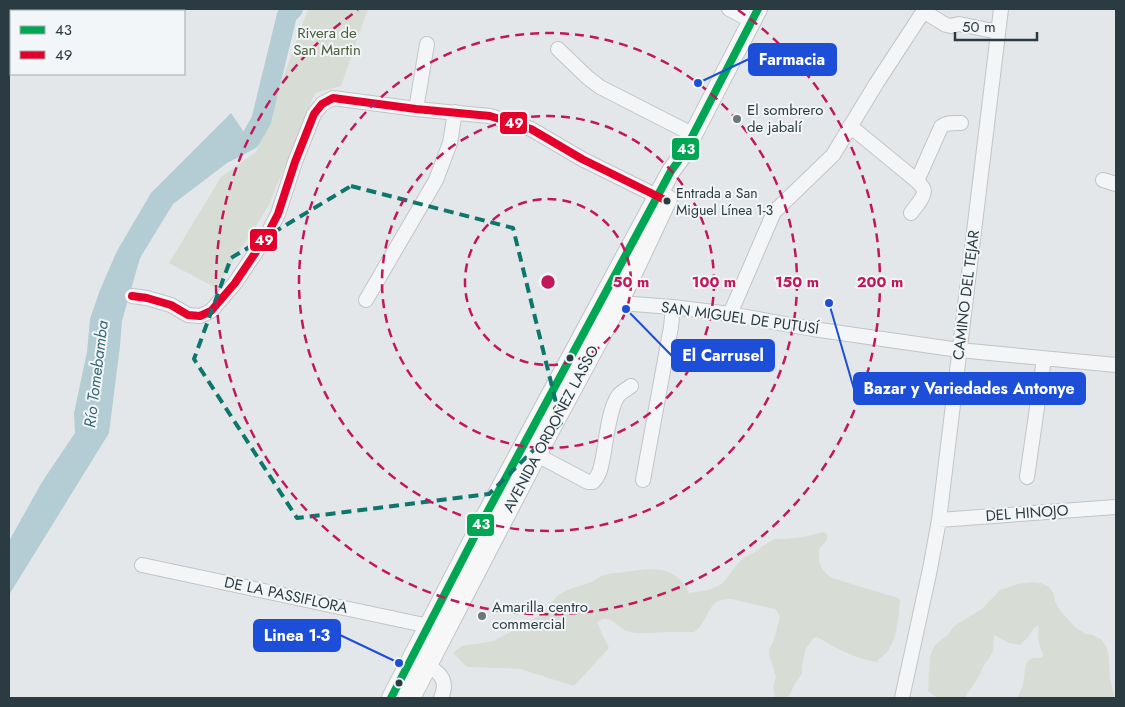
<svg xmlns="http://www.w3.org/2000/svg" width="1125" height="707" font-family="Jost,sans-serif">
  <rect width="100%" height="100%" fill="#e4e7e9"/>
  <path fill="#d7ddd5" d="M308,9H368L341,86L315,93L268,207L216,288L169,263L221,177L256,152Z
    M823,532L827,534C828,543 824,542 819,549C818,562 820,570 832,578L898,598L900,600C898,620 899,632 888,651C885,655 880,657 877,662C855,659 836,648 817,637L813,638L811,642L806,648L802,666V674L797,680L788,698H775L773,686L776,677L769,654V649L773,642L780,618L777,611L775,609L731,599C705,598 710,622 694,632C685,632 676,632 666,632C655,632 642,635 630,632C617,630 610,610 597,623L609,648L574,686L520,669L467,667L453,653L462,646L494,641L558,605L554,606L552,603C559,590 575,588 588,583C594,582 597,578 602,576C609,573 618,573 625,572C652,568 675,564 689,593C702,591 719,590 727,578C733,570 737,563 745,557C748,555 752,554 755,552C757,550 759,548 761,547C765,544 770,542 774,539H786L803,537Z
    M1032,582L1041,583L1049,587L1054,594L1055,601L1059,609L1075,627L1086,634L1093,635L1102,640L1107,648L1109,659L1110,679L1115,698H1017C1020,693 1023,685 1024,679C1025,671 1024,660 1034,658C1037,658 1040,658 1042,658L1043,654C1039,645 1037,638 1039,627L1037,626L1034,628L1028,637L1020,645L1009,643L994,635L993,650L990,657L984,665L979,676L972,687L967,693L966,698H937L928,691L930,656L934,647L937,643L949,634L953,627L957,624L982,609L1000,590L1018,584Z"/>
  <path fill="#b4ccd3" d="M231,113L252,144L173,204L140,258L122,321L120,346L109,433L9,595V541L42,482L75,433L74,413L87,352L90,319L100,290L117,251L151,193Z"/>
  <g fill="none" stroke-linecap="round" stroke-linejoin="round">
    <path stroke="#b4ccd3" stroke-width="20" d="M225,153L250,140L261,121L287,15L293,9"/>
    <defs>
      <path id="minor" d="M729,9L752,21
        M923,11L946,25L951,26L959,24L998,32
        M558,49L587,77L600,87L692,134
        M416,109L427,44
        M850,126L917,181C919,183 921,185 923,188C927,195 915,207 911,213
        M1103,180L1116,184
        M917,181L941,127C947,122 953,123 961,123
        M132,296L147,298L171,305L188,315L200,316L211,311L235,283L266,237L278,214L295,162L314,114L322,104L333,98L416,109L490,116L531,129L582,159L667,201
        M366,300L436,180L450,143L455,112
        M612,300L619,303L673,307L730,314L813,329L959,350L1116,365
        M730,314L774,212L833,155L876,84L925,9
        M537,455L588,482H593C600,475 601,467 603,457C606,441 609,409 618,396C621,392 627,389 631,386
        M1027,477L1044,359
        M643,480L671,327L673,307
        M939,520L1116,507
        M142,565L429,626
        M427,666C442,673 448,682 441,698
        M902,698L930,569L939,520L1001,9"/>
      <path id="major" d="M391,698L482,522L671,171L682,156L758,9
        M411,698L537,455L619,303L668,199"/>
    </defs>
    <use href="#minor" stroke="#c2c5c7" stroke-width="16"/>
    <use href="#major" stroke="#c0c4c7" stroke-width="20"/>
    <use href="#minor" stroke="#f3f5f6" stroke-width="14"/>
    <use href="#major" stroke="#f7f7f7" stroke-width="18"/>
    <defs>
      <path id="bus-1" d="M391,698L482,522L671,171L682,156L758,9"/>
      <path id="bus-2" d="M132,296L147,298L171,305L188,315L200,316L211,311L235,283L266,237L278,214L295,162L314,114L322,104L333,98L416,109L490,116L531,129L582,159L667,201"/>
    </defs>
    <use href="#bus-1" stroke="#f2f6f8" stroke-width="11"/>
    <use href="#bus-2" stroke="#f2f6f8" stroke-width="11"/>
    <use href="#bus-1" stroke="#00a651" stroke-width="8"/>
    <use href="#bus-2" stroke="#e4002b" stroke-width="8"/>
  </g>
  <path fill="none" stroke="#0f766e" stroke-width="4" stroke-dasharray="10 6" stroke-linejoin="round" d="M351,186L513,228L561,423L489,494L297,518L194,359L231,258Z"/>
  <g fill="none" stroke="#c2185b" stroke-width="2.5" stroke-dasharray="9 6">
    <circle cx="548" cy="282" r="83"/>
    <circle cx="548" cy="282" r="166"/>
    <circle cx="548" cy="282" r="249"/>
    <path d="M738 10A332 332 0 1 1 358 10"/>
  </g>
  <g fill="#6c777c" stroke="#f2f6f8" stroke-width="2">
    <circle cx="737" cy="119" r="5"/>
    <circle cx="482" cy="616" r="5"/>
  </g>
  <g fill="#2b3b42" stroke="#f2f6f8" stroke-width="2">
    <circle cx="667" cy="201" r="4.5"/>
    <circle cx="570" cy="358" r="4.5"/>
    <circle cx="399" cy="683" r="4.5"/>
  </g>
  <g text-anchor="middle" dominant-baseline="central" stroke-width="4" stroke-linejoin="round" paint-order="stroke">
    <g font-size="14" fill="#2b3b42" stroke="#f2f6f8" text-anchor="start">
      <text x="676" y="193">Entrada a San<tspan x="676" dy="17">Miguel Línea 1-3</tspan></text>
    </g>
    <g font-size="15" fill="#4b5d39" stroke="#f2f6f8">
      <text x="327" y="33">Rivera de<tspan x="327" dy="17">San Martin</tspan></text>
    </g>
    <g font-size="15" fill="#2b3b42" stroke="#f2f6f8" text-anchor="start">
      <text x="747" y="110">El sombrero<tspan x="747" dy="17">de jabalí</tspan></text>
      <text x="492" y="607">Amarilla centro<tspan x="492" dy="17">commercial</tspan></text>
    </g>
    <g font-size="15" fill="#2b3b42" stroke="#f2f6f8">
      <text transform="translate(966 295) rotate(-83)">CAMINO DEL TEJAR</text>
      <text transform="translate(740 318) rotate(8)">SAN MIGUEL DE PUTUSÍ</text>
      <text transform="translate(551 429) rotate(-62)">AVENIDA ORDOÑEZ LASSO</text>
      <text transform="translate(1027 513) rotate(-4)">DEL HINOJO</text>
      <text transform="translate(286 595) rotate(12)">DE LA PASSIFLORA</text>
    </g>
    <g font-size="16" font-style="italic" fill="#366675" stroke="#f2f6f8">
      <text transform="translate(96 374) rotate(-83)">Río Tomebamba</text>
    </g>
  </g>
  <circle cx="548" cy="282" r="8" fill="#c2185b" stroke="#f2f6f8" stroke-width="2.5"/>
  <g font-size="15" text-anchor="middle" font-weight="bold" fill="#c2185b" stroke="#f2f6f8" stroke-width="4" stroke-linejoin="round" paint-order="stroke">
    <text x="631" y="287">50 m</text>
    <text x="714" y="287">100 m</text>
    <text x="797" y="287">150 m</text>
    <text x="880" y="287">200 m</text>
  </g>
  <path fill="none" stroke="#1d4ed8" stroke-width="2" d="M698 83L749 59M626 309L672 356M829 303L854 389M399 663L340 635"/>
  <g fill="#1d4ed8" stroke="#f2f6f8" stroke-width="2">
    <circle cx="698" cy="83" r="5"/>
    <circle cx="626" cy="309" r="5"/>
    <circle cx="829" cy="303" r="5"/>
    <circle cx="399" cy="663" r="5"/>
  </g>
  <g fill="#1d4ed8" stroke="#1d4ed8" stroke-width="2">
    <rect x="749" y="44" width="87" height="31" rx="5"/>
    <rect x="672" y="340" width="102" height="31" rx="5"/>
    <rect x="854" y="373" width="231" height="31" rx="5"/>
    <rect x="254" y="620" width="86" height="31" rx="5"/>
  </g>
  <g font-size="16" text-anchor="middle" font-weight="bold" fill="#fff">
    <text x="792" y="65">Farmacia</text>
    <text x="723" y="361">El Carrusel</text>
    <text x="969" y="394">Bazar y Variedades Antonye</text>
    <text x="297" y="641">Linea 1-3</text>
  </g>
  <g stroke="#f2f6f8" stroke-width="2">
    <rect x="499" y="111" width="29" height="24" rx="5" fill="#e4002b"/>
    <rect x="671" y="137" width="29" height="24" rx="5" fill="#00a651"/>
    <rect x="249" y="228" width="29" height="24" rx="5" fill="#e4002b"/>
    <rect x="466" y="513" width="29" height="24" rx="5" fill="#00a651"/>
  </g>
  <g font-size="14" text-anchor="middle" font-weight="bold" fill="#fff">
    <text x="514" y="128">49</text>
    <text x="686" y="154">43</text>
    <text x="264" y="245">49</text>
    <text x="481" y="529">43</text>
  </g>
  <rect width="1125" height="707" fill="none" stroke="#2b3b42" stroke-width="20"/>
  <rect x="10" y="10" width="175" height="65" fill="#f2f6f8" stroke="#a2abaf"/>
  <rect x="20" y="26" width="25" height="8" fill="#00a651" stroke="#a2abaf"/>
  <text x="55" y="35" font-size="15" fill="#2b3b42">43</text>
  <rect x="20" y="51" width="25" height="8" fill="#e4002b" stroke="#a2abaf"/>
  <text x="55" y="60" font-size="15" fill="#2b3b42">49</text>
  <path d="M955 32v8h82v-8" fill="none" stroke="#2b3b42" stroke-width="2.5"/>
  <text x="962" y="32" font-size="15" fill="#2b3b42" stroke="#f2f6f8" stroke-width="4" paint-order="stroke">50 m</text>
</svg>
